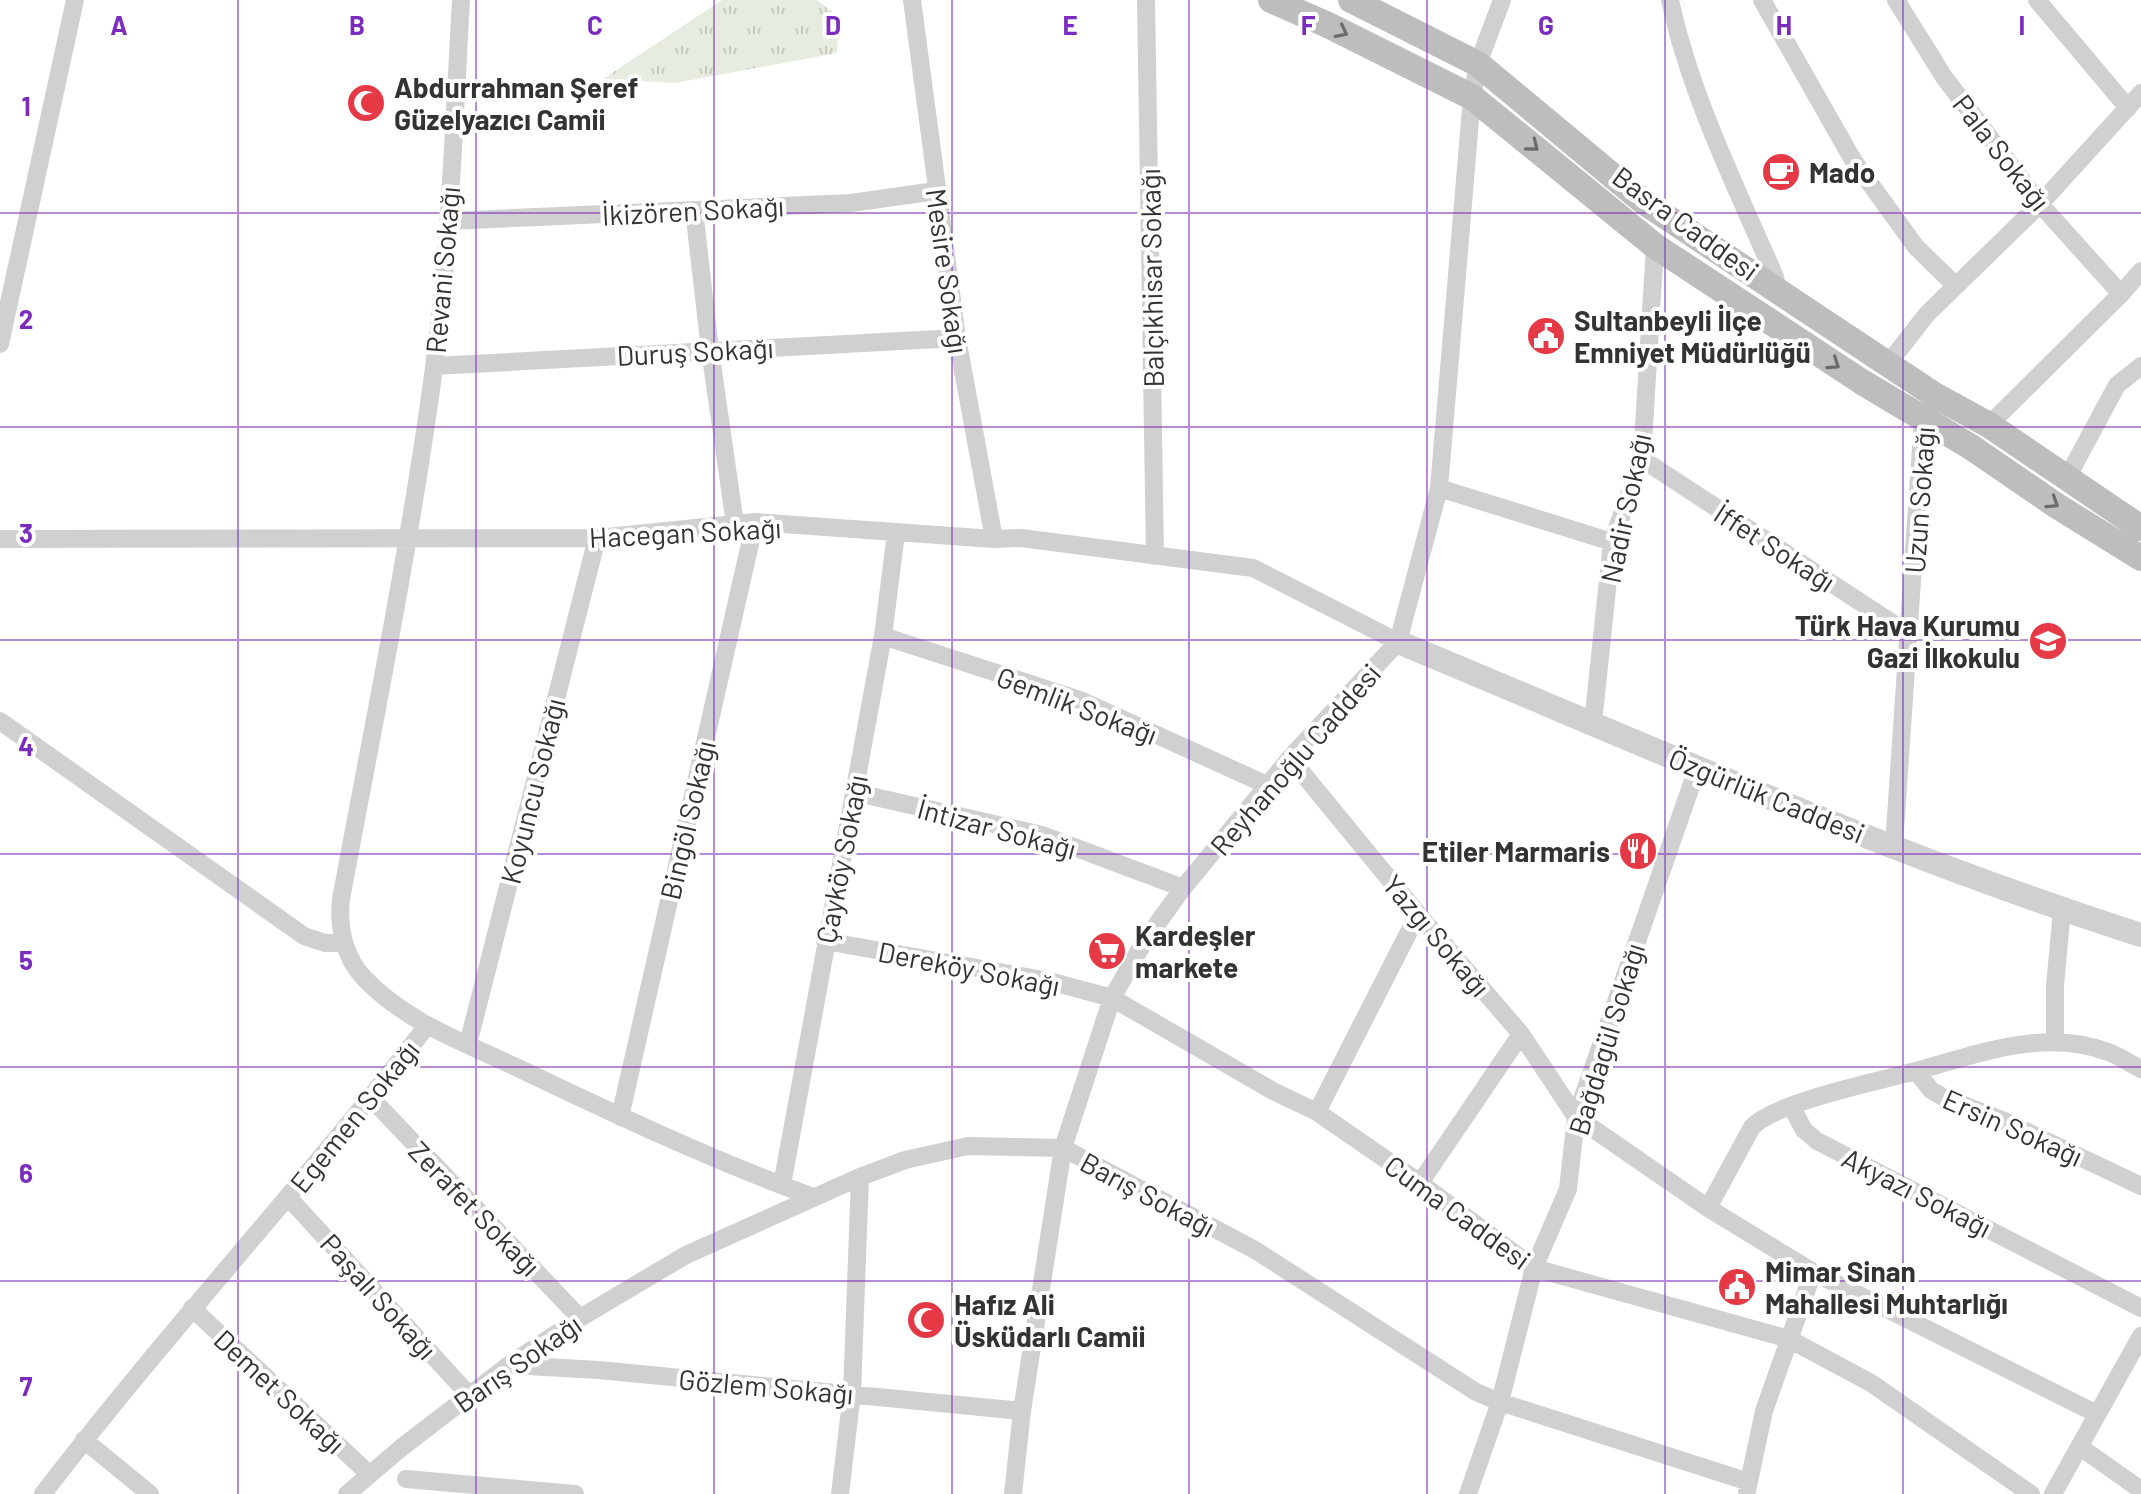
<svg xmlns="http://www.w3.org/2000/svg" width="2141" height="1494" font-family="Barlow,sans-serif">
  <defs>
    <pattern id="grass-tufts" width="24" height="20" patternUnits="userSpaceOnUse" patternTransform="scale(2)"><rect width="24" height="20" fill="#e6ecdf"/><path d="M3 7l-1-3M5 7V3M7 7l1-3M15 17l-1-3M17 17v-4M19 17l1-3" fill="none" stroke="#c6cbc0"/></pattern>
  </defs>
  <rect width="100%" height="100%" fill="#fff"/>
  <path fill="url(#grass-tufts)" d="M722,0H817L839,17L837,53L675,83L603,79Z"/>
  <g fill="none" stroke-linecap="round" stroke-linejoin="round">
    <path stroke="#d0d0d0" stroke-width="18" d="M461,0C454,123 450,246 434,368C410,546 374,722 341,899C338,927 344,957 364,978C406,1022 463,1042 516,1067C614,1114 712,1160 813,1197
      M912,0L957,338L994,539
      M1146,0L1155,556
      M1670,0C1691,97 1736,186 1775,277L1778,291
      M1762,0L1853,160L1916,247L1956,286
      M1896,0L1944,77L2040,204L2121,294
      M2037,0L2128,108
      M694,210L710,350L735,524
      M449,221L851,203L936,191
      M0,344L75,0
      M1888,364L1927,314L2040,204L2141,93
      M434,366L957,338
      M1989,425L2121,294L2141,271
      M1642,459L1909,634
      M2067,478L2117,385L2141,366
      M1439,488L1612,542
      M0,539L597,538L755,522L994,539L1021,538L1253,568L1398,642
      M883,636L1080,700L1267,785
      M0,721L304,936L325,943H344
      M1593,723L1612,542L1642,459L1655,246
      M1290,758L1418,914L1521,1034L1576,1117L1708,1208L1813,1272L2097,1414
      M853,792L1042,835L1183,888
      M1894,846L1923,418L1927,411
      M825,941L1049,981L1112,998L1273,1091L1317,1112L1420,1183L1534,1268L1789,1339L1871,1383L2031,1494
      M2055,1042V986L2062,910
      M468,1044L597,538
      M1916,1071C1978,1054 2044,1028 2108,1052C2120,1056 2130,1064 2141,1069
      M371,1098L580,1318
      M1791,1106L1804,1130L1817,1141L2141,1308
      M1317,1112L1418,914
      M620,1117L755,522
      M1420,1183L1521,1034
      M782,1185L883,636L896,533
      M289,1198L469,1395
      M1708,1208L1752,1127C1776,1102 1879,1081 1916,1071L1931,1090L1943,1097L2004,1121L2141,1186
      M192,1308L369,1474
      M509,1365L599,1370L1022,1411
      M84,1440L150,1494
      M2080,1447L2141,1490
      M406,1479L575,1494
      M1747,1491L1764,1411L1813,1272
      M43,1494C165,1334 303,1186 426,1027
      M347,1494L401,1448L509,1365L580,1318L686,1255L860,1177L905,1160L968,1146L1063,1148L1255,1250L1476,1392L1500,1402L1749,1482
      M840,1494L852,1393L860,1177
      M1013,1494L1022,1411L1063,1148L1112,998L1144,942L1183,888L1290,758L1398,642L1439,488L1472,97L1478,64L1502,0
      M1468,1494L1500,1402L1534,1268L1568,1189L1576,1117L1697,769
      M2053,1494L2141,1336"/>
    <path stroke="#d0d0d0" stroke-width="24" d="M1398,642C1644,744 1887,854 2141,935"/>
    <path stroke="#bdbdbd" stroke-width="26" d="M1271,0L1328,25L1472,97L1655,246L1862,382L1971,447L2057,506L2141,558
      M1351,0L1478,64L1644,202L1936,396L1989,425L2141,528"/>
  </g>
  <defs><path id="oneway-chevron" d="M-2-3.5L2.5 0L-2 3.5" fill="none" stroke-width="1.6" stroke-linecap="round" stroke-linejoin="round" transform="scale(2)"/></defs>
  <g stroke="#6a6a6a">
    <use href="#oneway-chevron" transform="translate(1342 32) rotate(27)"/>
    <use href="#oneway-chevron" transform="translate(1533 146) rotate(39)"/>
    <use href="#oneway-chevron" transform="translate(1834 364) rotate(34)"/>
    <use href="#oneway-chevron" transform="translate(2053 503) rotate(33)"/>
  </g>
  <path fill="none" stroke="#7b2cbf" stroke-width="2" stroke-opacity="0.55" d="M238,0V1494M476,0V1494M714,0V1494M952,0V1494M1189,0V1494M1427,0V1494M1665,0V1494M1903,0V1494M0,213H2141M0,427H2141M0,640H2141M0,854H2141M0,1067H2141M0,1281H2141"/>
  <defs>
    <symbol id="mosque-disc" viewBox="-11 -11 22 22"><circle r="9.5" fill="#e63946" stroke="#fff"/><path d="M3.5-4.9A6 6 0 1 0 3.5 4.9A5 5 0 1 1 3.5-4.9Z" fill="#fff"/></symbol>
    <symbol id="cafe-disc" viewBox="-11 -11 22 22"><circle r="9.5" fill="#e63946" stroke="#fff"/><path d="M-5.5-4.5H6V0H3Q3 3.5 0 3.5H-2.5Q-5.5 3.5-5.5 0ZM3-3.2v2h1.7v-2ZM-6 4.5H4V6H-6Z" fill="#fff"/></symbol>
    <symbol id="civic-disc" viewBox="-11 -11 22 22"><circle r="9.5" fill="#e63946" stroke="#fff"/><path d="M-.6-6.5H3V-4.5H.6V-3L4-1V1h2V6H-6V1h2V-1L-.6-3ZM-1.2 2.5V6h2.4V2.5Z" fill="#fff"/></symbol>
    <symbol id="school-disc" viewBox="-11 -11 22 22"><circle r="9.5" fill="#e63946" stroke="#fff"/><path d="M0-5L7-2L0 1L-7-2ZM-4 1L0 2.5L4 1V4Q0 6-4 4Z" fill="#fff"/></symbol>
    <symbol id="restaurant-disc" viewBox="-11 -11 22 22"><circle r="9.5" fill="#e63946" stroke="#fff"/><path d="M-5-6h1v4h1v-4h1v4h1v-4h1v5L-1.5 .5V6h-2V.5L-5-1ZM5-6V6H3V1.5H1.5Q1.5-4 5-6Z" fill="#fff"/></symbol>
    <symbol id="supermarket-disc" viewBox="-11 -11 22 22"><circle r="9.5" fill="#e63946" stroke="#fff"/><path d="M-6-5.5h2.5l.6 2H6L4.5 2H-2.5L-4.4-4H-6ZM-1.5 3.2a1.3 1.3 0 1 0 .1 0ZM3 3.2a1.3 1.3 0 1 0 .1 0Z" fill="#fff"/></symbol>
  </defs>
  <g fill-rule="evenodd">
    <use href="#mosque-disc" x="344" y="81" width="44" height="44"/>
    <use href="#cafe-disc" x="1759" y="150" width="44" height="44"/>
    <use href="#civic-disc" x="1524" y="314" width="44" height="44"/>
    <use href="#school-disc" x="2026" y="619" width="44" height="44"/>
    <use href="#restaurant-disc" x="1616" y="829" width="44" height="44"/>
    <use href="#supermarket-disc" x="1085" y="929" width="44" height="44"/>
    <use href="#civic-disc" x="1715" y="1265" width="44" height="44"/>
    <use href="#mosque-disc" x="904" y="1298" width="44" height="44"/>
  </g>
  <g text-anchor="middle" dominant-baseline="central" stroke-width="8" stroke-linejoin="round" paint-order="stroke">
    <g font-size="28" font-weight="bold" fill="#333" stroke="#fff" text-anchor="start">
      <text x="394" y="87">Abdurrahman Şeref<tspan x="394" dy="32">Güzelyazıcı Camii</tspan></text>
      <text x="1809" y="172">Mado</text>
      <text x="1574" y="320">Sultanbeyli İlçe<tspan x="1574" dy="32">Emniyet Müdürlüğü</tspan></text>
      <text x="2020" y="625" text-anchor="end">Türk Hava Kurumu<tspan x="2020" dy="32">Gazi İlkokulu</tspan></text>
      <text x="1610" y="851" text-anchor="end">Etiler Marmaris</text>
      <text x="1135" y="935">Kardeşler<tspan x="1135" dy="32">markete</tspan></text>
      <text x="1765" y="1271">Mimar Sinan<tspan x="1765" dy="32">Mahallesi Muhtarlığı</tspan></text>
      <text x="954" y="1304">Hafız Ali<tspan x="954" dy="32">Üsküdarlı Camii</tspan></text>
    </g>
    <g font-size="28" fill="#333" stroke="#fff">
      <text transform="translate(2002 152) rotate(52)">Pala Sokağı</text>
      <text transform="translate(693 210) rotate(-3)">İkizören Sokağı</text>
      <text transform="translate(1686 223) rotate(36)">Basra Caddesi</text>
      <text transform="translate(442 270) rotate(-85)">Revani Sokağı</text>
      <text transform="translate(948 271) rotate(82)">Mesire Sokağı</text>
      <text transform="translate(1151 278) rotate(-91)">Balçıkhisar Sokağı</text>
      <text transform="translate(695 351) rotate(-3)">Duruş Sokağı</text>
      <text transform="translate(1919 500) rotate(-86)">Uzun Sokağı</text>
      <text transform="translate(1625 508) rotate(-78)">Nadir Sokağı</text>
      <text transform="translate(685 532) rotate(-3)">Hacegan Sokağı</text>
      <text transform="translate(1775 547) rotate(33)">İffet Sokağı</text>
      <text transform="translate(1077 705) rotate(21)">Gemlik Sokağı</text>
      <text transform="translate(1295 759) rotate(-49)">Reyhanoğlu Caddesi</text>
      <text transform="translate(532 791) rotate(-76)">Koyuncu Sokağı</text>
      <text transform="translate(1767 795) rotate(22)">Özgürlük Caddesi</text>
      <text transform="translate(687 820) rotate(-77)">Bingöl Sokağı</text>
      <text transform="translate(997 828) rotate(15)">İntizar Sokağı</text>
      <text transform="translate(841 859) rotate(-79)">Çayköy Sokağı</text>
      <text transform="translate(1437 935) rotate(50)">Yazgı Sokağı</text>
      <text transform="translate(969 968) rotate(11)">Dereköy Sokağı</text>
      <text transform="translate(1606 1039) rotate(-73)">Bağdagül Sokağı</text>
      <text transform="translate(354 1116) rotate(-51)">Egemen Sokağı</text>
      <text transform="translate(2013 1127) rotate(24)">Ersin Sokağı</text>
      <text transform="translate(1917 1192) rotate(27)">Akyazı Sokağı</text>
      <text transform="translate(1148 1194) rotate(28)">Barış Sokağı</text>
      <text transform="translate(475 1208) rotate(46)">Zerafet Sokağı</text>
      <text transform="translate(1458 1212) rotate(36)">Cuma Caddesi</text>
      <text transform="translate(379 1296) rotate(48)">Paşalı Sokağı</text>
      <text transform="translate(517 1363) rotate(-35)">Barış Sokağı</text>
      <text transform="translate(766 1386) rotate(5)">Gözlem Sokağı</text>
      <text transform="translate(280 1391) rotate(43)">Demet Sokağı</text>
    </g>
  </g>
  <g font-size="26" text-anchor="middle" font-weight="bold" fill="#7b2cbf" stroke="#fff" stroke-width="8" stroke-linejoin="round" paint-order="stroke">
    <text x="119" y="35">A</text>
    <text x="357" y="35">B</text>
    <text x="595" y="35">C</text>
    <text x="833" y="35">D</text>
    <text x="1070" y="35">E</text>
    <text x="1308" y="35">F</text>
    <text x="1546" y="35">G</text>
    <text x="1784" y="35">H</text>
    <text x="2022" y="35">I</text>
    <text x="26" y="116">1</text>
    <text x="26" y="329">2</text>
    <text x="26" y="543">3</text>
    <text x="26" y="756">4</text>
    <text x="26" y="970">5</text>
    <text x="26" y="1183">6</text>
    <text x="26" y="1396">7</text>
  </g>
</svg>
